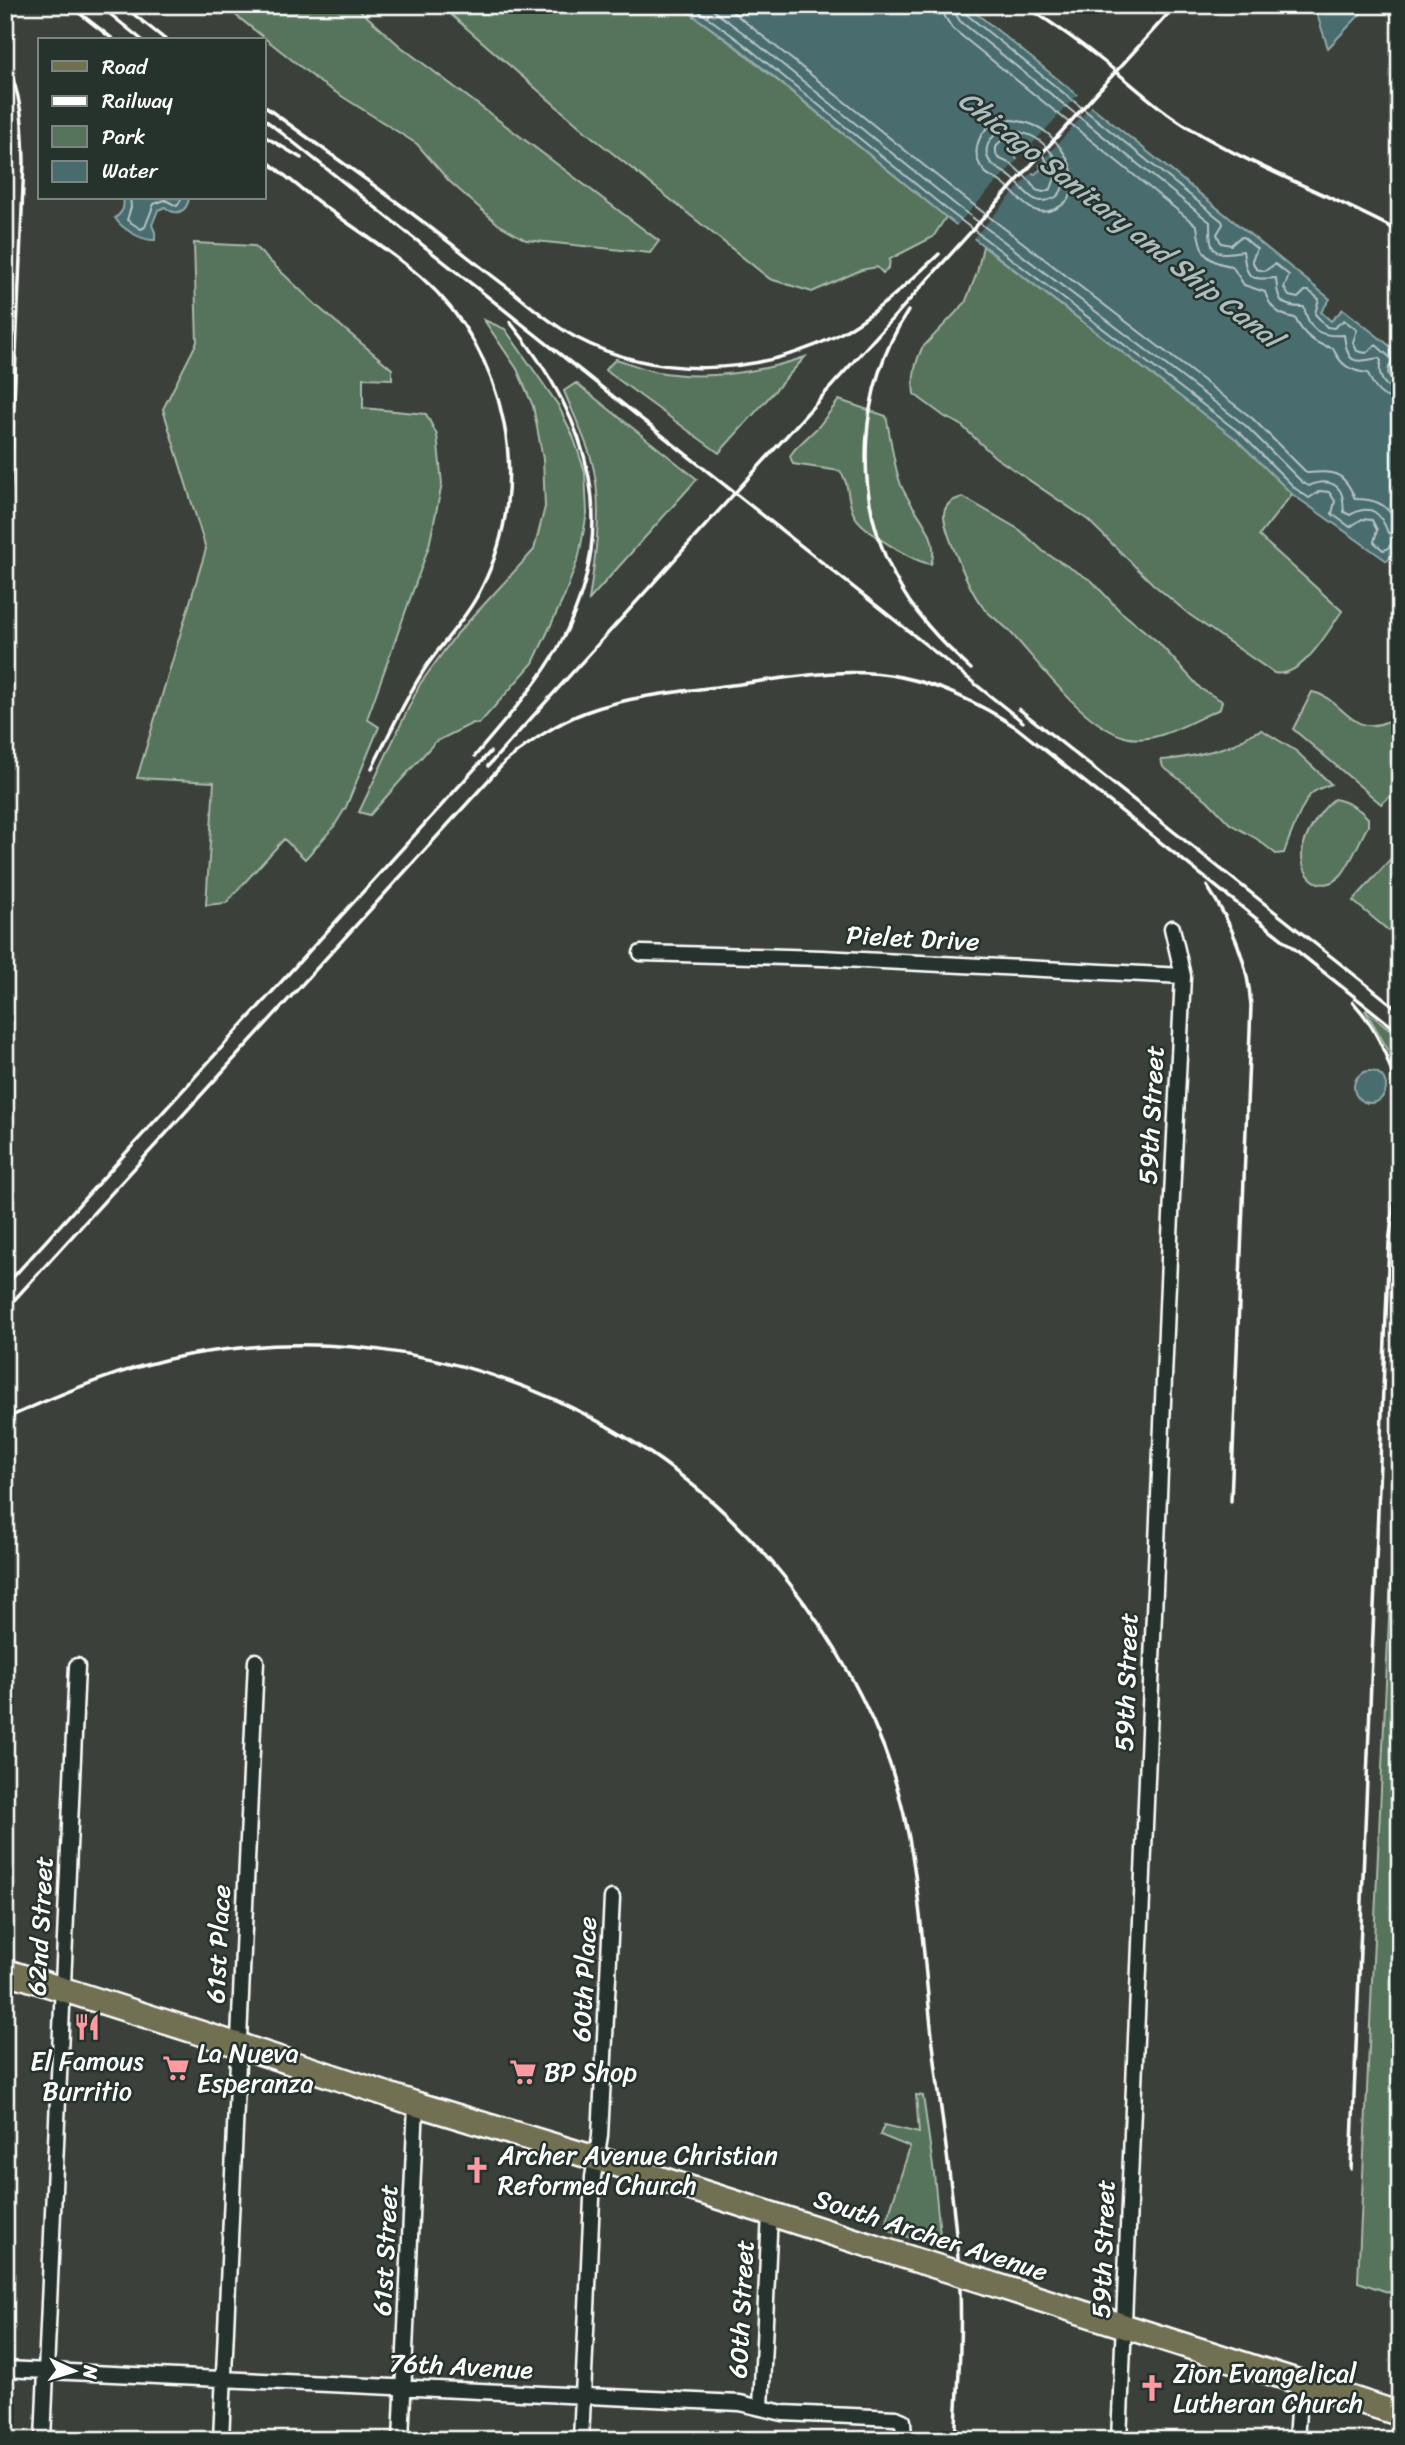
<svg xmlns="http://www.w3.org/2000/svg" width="1405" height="2445" font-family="Sriracha,sans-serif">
  <rect width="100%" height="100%" fill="#3b413a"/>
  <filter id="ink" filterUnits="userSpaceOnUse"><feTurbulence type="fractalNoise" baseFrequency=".0143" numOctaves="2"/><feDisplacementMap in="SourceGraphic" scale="14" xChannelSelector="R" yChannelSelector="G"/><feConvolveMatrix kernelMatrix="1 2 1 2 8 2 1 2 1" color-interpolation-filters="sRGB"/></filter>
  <g filter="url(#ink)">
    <path fill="#56735b" stroke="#aab9ad" stroke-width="2" d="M223,5H354L400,46L659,241L650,253L526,240L498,224L449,181L417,144L321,83Z
      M440,5H679L736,47L946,217L933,237L890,259L889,267L883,273L877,267L861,270L812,292L770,279L586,132Z
      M194,243L254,246L317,306L392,369V379L363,378V408L426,414L437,435L442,484L429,546L367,719L379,727L346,807L333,828L305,859L284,839L226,903L206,905L214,782L137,778L206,549L163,409L197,342Z
      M983,246L1236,439L1292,494L1259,536L1342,611C1328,631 1302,679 1274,673L1190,615L1153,584L1088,520L995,457L960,424L945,417L914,394C912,378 915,363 922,348L965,303L977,273Z
      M484,320L505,329L558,405L573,436L585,472L587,513L579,556L564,597L533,663L479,724L473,723L435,742L370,815L359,812L420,684L455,636L534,550L545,507L543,459L533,406L517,369Z
      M805,357L719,453L605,370L616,359C629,363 641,368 653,371C702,381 758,373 805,357Z
      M576,383L697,479L589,600C596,554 604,503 591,458C584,435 573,413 564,391Z
      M839,400L886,416C891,438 893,464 901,485C911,511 942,534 931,564C913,562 867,533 856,518C846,505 851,484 840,471L793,464L790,456L795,449L819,426Z
      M963,497L1020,530L1044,552L1092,581L1120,611L1158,642L1201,689L1222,701L1220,709C1192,720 1155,746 1125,737C1083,725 1040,664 1011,633C1002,622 987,615 980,603C970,590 943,529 944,514C945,504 954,499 963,497Z
      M1312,692C1343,698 1350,737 1386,722C1393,720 1396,719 1400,713V788L1381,804L1293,729Z
      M1262,730L1296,751L1331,784C1324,787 1315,789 1310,795C1301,807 1289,838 1284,853L1276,854L1257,839L1230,824L1207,800L1163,767L1161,760C1185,759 1210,752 1232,745C1243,741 1251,732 1262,730Z
      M1334,799C1347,801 1360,809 1368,818V826C1359,841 1352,862 1341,875C1322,895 1302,878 1302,855C1302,838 1321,809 1334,799Z
      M1395,854H1400V940L1353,901Z
      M1365,1010L1400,1037V1089L1396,1072L1387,1048Z
      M1400,1383V2296L1358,2282Z
      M916,2095L923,2096L934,2174L940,2235L931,2244L892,2232L885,2226L910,2147L880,2135L884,2125L919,2133Z"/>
    <path fill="#486c6e" stroke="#91a7a8" stroke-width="2" fill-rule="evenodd" d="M679,5H966L1330,299L1321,312L1331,321L1343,309L1400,354V367L1396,368L1395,371L1400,374V545L1387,561L1292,494L1236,439L946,217L737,47ZM1020,150C1030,152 1038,158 1041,169L1035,174C1026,172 1019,164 1015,156Z
      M1314,5H1369L1328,48Z
      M123,198H189C187,212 176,217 165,207L158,210L152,225L155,232V240C142,241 122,229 115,218C122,213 125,208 123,198Z
      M1354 1087a16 16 0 1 1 32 0a16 16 0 1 1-32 0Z"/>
    <path fill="#3b413a" d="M1079,93L1092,105L1037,167L1026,155L1023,154Z
      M1020,157L1034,170L971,241L955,227Z"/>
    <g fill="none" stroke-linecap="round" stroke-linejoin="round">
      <path stroke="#b6c4c5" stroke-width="2" d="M691,5L741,42L950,212L1240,433L1296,489L1309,498L1320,491L1329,492L1335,501L1332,514L1350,527L1362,519L1372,520L1377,530L1374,542L1383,550L1387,549L1393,542L1400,541
        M706,5L746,35L956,205L1246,426L1302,482L1309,486C1321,480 1337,480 1342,495C1344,501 1343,507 1344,512L1350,515C1372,503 1381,513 1388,533H1400
        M724,5L962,196L1252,418L1307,473C1334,471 1344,471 1355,499C1374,499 1386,503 1396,521L1400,522
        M943,5L945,17L952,28L1197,226C1200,251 1204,262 1232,266L1244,285L1265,292C1270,308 1278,315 1295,318C1303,335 1316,345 1333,348C1340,365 1350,371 1368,373C1374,389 1381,399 1400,400
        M954,5L955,13L960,21L1210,222C1210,253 1212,256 1243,251C1247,278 1248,280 1276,278C1278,300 1279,307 1304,307C1309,331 1320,337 1344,335C1348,366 1354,362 1379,358L1381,361C1377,376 1383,389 1400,390
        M963,5L966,14L1222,221L1223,224L1217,234L1221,243L1231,245L1239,238L1243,237L1257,249L1252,260L1256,269L1265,271L1275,264L1289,275L1284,288L1289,296L1298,298L1305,291H1309L1319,299L1315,314L1327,327L1334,328L1344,320L1357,330L1353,342L1357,351L1366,353L1376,345L1393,360L1389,367L1388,374L1393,380L1400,381
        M1002,120C1014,119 1033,123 1043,130C1066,146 1092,193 1055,209C1030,220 1019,195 1002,183C996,178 989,177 984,171C968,152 980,126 1002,120Z
        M1006,130C1015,130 1030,134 1037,139C1052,148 1075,182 1056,197C1051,200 1046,201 1040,201C1029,199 1020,185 1012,178C1006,172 1000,171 994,166C979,153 989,133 1006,130Z
        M1008,139L1033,147L1045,158L1055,178L1051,189L1043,192L1036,190L1030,181L1011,164L998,158C993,149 997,140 1008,139Z
        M130,198L131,207L127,220L141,229L145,227L154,204L165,200L177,206L182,198"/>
      <defs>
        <path id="minor" d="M641,953L822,958L1183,976
          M5,2369L740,2403L783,2413L896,2418L903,2421L904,2440
          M761,2408L770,2213
          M43,2440L77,1666
          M221,2440L256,1661
          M401,2440L416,2104
          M581,2440L593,2177L600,2136L612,1898
          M1119,2440L1170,1236L1183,976L1172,928
          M1296,2440L1300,2383"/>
        <path id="primary" d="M5,1971L238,2045L416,2104L608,2162L922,2262
          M989,2283L1400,2414"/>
      </defs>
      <use href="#minor" stroke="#fff" stroke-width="19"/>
      <use href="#primary" stroke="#fff" stroke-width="28"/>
      <use href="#minor" stroke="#26332d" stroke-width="14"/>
      <use href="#primary" stroke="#716f52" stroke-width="23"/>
      <path stroke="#fff" stroke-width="3.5" d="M69,5L114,40
        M99,5L142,40
        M122,5L166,40
        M1024,5C1052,23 1078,41 1103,61C1133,85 1160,111 1193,130C1259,170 1332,195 1400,232
        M5,61C22,93 23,127 24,162L5,618
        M5,86L10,124L5,192
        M264,106C320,147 377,186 431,228C458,249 484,270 511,290C531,307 552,324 575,337C656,380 755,376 836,336C873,317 909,282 939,254
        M264,119L1023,722
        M264,136L301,158
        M264,159C286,176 308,195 331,211C361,233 393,253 421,277C508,353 534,484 482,587C467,618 443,641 424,670C404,701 389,735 372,768
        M908,311C858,389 852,493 894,575C912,612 941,642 971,669
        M1019,709L1400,1011
        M475,756C504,721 537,686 559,646C623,527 591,421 510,322
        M488,766L1176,5
        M1207,886C1232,924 1248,961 1251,1006L1231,1501
        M1353,1002C1380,1031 1396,1074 1400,1113
        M5,1286L490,752
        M5,1310L505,762C530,742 556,723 586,712C633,695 683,691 732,685C787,678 845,666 901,677C944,686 981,704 1017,728L1400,1033
        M5,1419C64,1392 124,1367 188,1355C487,1301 773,1467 884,1748C918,1836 921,1933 931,2026C940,2113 956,2202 960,2290C962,2339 958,2390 955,2440
        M1351,2169L1389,1243L1400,1158"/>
      <defs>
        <path id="primary-bridge" d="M922,2262L989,2283"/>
      </defs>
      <use href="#primary-bridge" stroke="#fff" stroke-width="28" stroke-linecap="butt"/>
      <use href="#primary-bridge" stroke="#716f52" stroke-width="23"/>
    </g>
  </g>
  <defs>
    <symbol id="restaurant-bare" viewBox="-9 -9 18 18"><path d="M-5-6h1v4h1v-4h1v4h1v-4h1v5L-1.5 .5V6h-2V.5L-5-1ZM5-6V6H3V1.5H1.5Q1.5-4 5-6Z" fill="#ff9aa2" stroke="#26332d" stroke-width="2.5" paint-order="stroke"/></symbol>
    <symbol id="supermarket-bare" viewBox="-9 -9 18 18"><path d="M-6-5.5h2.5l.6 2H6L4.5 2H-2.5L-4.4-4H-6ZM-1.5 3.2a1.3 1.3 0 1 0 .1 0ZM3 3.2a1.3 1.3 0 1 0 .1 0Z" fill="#ff9aa2" stroke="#26332d" stroke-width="2.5" paint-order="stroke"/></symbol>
    <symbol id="church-bare" viewBox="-9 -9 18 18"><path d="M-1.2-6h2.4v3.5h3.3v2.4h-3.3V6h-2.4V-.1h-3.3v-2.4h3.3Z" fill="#ff9aa2" stroke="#26332d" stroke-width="2.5" paint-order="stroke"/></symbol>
  </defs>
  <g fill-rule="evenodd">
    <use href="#restaurant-bare" x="68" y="2008" width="38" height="38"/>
    <use href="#supermarket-bare" x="157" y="2049" width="38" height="38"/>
    <use href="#supermarket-bare" x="504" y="2053" width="38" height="38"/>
    <use href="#church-bare" x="458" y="2151" width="38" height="38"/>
    <use href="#church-bare" x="1133" y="2369" width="38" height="38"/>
  </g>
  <g text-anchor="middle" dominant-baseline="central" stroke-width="5" stroke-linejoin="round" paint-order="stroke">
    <g font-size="26" fill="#fff" stroke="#26332d">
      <text transform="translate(913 938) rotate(3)">Pielet Drive</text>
      <text transform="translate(1151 1115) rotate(-87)">59th Street</text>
      <text transform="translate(1126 1682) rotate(-88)">59th Street</text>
      <text transform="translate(40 1926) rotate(-87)">62nd Street</text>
      <text transform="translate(218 1944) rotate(-87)">61st Place</text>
      <text transform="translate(584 1979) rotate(-87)">60th Place</text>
      <text transform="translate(931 2235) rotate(18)">South Archer Avenue</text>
      <text transform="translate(1103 2249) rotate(-88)">59th Street</text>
      <text transform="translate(385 2250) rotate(-87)">61st Street</text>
      <text transform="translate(741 2309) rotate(-87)">60th Street</text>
      <text transform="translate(461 2366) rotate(3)">76th Avenue</text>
    </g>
    <g font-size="26" fill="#fff" stroke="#26332d" text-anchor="start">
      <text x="197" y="2053">La Nueva<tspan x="197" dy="30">Esperanza</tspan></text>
      <text x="87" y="2061" text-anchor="middle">El Famous<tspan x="87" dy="30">Burritio</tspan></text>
      <text x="544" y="2072">BP Shop</text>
      <text x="498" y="2155">Archer Avenue Christian<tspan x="498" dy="30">Reformed Church</tspan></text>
      <text x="1173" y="2373">Zion Evangelical<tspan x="1173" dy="30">Lutheran Church</tspan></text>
    </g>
    <g font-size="28" font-style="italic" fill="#adbdbe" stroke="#26332d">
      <text transform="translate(1120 219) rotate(38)">Chicago Sanitary and Ship Canal</text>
    </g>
  </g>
  <rect width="1405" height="2445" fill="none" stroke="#26332d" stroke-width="28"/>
  <rect x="14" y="14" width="1377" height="2417" fill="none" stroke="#fff" stroke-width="2.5" filter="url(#ink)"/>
  <rect x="38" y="38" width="228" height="161" fill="#26332d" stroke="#7d8581" stroke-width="2"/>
  <rect x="52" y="61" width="35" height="10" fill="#716f52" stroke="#7d8581" stroke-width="2"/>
  <text x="102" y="74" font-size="21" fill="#ffffff">Road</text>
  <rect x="52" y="96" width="35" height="10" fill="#ffffff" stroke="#7d8581" stroke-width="2"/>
  <text x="102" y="108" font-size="21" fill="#ffffff">Railway</text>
  <rect x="52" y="126" width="35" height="21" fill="#56735b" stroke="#7d8581" stroke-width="2"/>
  <text x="102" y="144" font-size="21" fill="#ffffff">Park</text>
  <rect x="52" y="161" width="35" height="21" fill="#486c6e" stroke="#7d8581" stroke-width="2"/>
  <text x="102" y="178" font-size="21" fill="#ffffff">Water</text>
  <g transform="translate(74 2371) rotate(94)" stroke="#26332d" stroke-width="5" paint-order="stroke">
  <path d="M0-5L12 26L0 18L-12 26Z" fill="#ffffff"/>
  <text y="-10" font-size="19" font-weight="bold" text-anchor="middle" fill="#ffffff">N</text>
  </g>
</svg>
